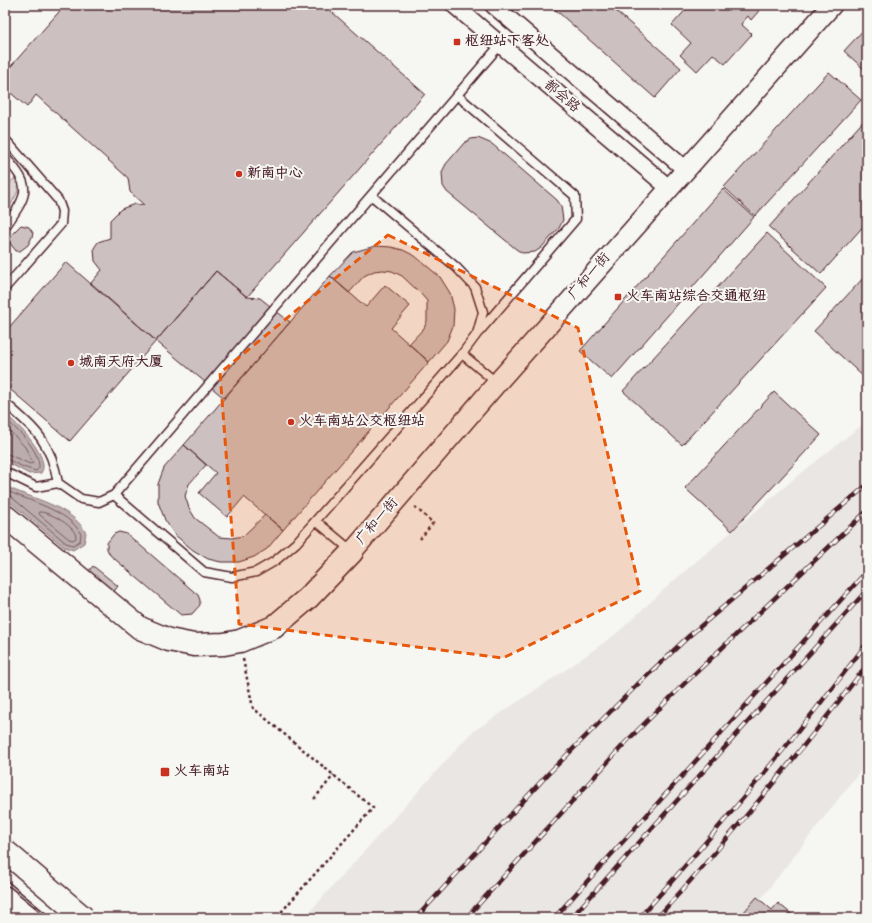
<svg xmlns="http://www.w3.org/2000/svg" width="872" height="923" font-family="'Gochi Hand','LXGW WenKai TC',sans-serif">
  <rect width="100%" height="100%" fill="#f6f6f2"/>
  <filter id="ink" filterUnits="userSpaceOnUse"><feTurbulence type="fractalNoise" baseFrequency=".025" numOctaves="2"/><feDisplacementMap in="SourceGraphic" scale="8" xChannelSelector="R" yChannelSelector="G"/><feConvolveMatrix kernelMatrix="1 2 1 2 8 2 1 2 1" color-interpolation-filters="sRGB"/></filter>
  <g filter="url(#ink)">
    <path fill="#e9e6e3" d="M867,421V762L746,918H304L471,733L573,665L617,633L678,577L794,479Z"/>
    <path fill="#ddd6d5" stroke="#947a80" d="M15,178L18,191L5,216V187Z"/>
    <path fill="#bbadae" stroke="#8e747a" d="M5,414C17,423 52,458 41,473L29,474L5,461Z
      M5,486C31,499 71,505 86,533L84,543L73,550L64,547L5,498Z"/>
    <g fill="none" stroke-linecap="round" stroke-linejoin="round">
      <path stroke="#77585f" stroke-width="1" d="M5,419C18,430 40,450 39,468L36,471L23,467L5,458
        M5,426L25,447L33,463L30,464L5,453
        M5,490C26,500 70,511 81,534L80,541L73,545L66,543L9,495H5
        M39,512C49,511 77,527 76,538L73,540L69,539L40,515Z"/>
    </g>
    <path fill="#ccc1c0" stroke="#4a1f2b" d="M65,5H324L425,94L247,297L216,271L156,341L91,283L102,270L95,261L94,248L98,242L110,238V220L121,209L135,204L144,205L130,192L128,178L36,95L27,107L5,88V73Z
      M550,5H609L681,68L655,98Z
      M690,5H718L723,9L727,5H764L751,20L748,16L741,24L752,34L725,64L713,54L697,71L680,55L691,43L672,25Z
      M867,26V72L844,51Z
      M829,72L861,100L755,216L724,187Z
      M867,117V222L821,274L769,227Z
      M478,138L492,144L557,200L561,206L563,220L559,228L541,248L535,252L522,253L516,249L447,192L443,186L442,172L446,164L464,143L471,139Z
      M723,189L754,217L612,379L580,351Z
      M21,225L29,227L33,233L32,237L28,245L20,251H16L9,242L13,233Z
      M767,233L826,288L682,445L623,391Z
      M376,246L391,247L403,250L415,256L440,277L450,293L454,309L453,326L447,341L429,362L409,344L424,328L427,321V301L420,293L402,276L392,271L383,270L374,271L364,276L349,293L330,276L353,252Z
      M66,262L156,341L70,441L5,385V332Z
      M216,271L247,297L260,298L290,322L224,398L156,341Z
      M867,274V380L814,331Z
      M330,276L366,307L385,285L410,306L391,328L429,362L283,530L244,497L227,517L199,493L216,473L184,445Z
      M774,392L821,435L732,531L685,488Z
      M184,445L206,465L189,484L185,496L189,508L195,518L219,537L232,538L243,536L265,515L283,530L267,549L254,557L239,562H221L208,559L193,550L175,535L165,520L158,502V484L164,468Z
      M119,532L127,534L198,595L200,600V605L192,614L181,615L110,555L107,549V543L114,534Z
      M93,566L118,586L112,594L87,573Z
      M757,897L772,910L778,903L795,917L748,918L743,913Z"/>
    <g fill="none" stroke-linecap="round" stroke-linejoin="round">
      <defs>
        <path id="service" d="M457,95L575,196L576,219L479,332
          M5,139L58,200L62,211L61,224L5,288
          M5,157C33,188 28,194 5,227
          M462,354L497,383
          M5,403C35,428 51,442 58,483L36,487L5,472
          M58,483L81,499L99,502L114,495L204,572L232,577L256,572L275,561L296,543L462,354L477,334L483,312L475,287L456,267L372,196
          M114,495L500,45
          M316,521L352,551"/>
        <path id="minor" d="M454,5L669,188
          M493,5L685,169"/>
        <path id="tertiary" d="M352,552L497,383L832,5
          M5,866L65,916L63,918
          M5,896L32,918"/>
        <path id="primary" d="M5,516L140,628L169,640L194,645L224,644L240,641L274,627L308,598L352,552
          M5,914L10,918"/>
      </defs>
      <use href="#service" stroke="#4a1f2b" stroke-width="11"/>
      <use href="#minor" stroke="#4a1f2b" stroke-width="19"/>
      <use href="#tertiary" stroke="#4a1f2b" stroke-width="22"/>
      <use href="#primary" stroke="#4a1f2b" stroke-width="25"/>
      <path stroke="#4a1f2b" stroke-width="2.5" stroke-dasharray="3 3" stroke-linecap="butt" d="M415,507L433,523L420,539
        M243,659L253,708L373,808L276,918
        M314,799L334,775"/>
      <use href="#service" stroke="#f6f6f2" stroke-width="8"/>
      <use href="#minor" stroke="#f6f6f2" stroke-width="16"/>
      <use href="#tertiary" stroke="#f6f6f2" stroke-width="19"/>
      <use href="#primary" stroke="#f6f6f2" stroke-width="22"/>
      <defs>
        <path id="rail" d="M416,918L548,774L637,685L689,636L867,485
          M466,918L626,742L687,681L867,511
          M554,918L867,571
          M571,918L867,590
          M639,918C719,829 795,738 867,643
          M657,918C731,837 800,752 867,665"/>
      </defs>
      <use href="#rail" stroke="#4a1f2b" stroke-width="4.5"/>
      <use href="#rail" stroke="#f6f6f2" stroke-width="3" stroke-dasharray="9" stroke-linecap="butt"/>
      <defs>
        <path id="primary-bridge" d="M5,851L84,918"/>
      </defs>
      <use href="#primary-bridge" stroke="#4a1f2b" stroke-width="25" stroke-linecap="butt"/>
      <use href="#primary-bridge" stroke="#f6f6f2" stroke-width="22"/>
    </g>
  </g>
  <path fill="#e8590c" fill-opacity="0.2" stroke="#e8590c" stroke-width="3" stroke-dasharray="8 5" stroke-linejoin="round" d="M388,235L578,328L640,591L503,658L239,624L220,373Z"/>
  <g fill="#c8321e" stroke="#f6f6f2" stroke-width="1.5">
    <rect x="453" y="38" width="8" height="8" rx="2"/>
    <circle cx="239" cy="174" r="4"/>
    <rect x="614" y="293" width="8" height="8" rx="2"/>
    <circle cx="71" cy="363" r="4"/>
    <circle cx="291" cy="422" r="4"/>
    <rect x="160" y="767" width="10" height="10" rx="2"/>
  </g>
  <g text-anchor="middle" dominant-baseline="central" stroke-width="4" stroke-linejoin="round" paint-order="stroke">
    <g font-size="14" font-weight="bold" fill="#4a1f2b" stroke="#f6f6f2" text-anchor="start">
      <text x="465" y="42">枢纽站下客处</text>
      <text x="247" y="174">新南中心</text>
      <text x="626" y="297">火车南站综合交通枢纽</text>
      <text x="79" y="363">城南天府大厦</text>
      <text x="299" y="422">火车南站公交枢纽站</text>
      <text x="174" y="772">火车南站</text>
    </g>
    <g font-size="14" fill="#4a1f2b" stroke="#f6f6f2">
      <text transform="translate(561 97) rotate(40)">都会路</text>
      <text transform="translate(590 277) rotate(-49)">广和一街</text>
      <text transform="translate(378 522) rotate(-49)">广和一街</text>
    </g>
  </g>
  <rect width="872" height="923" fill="none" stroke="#f6f6f2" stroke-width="20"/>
  <rect x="10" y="10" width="852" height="903" fill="none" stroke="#4a1f2b" stroke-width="1.5" filter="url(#ink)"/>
</svg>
